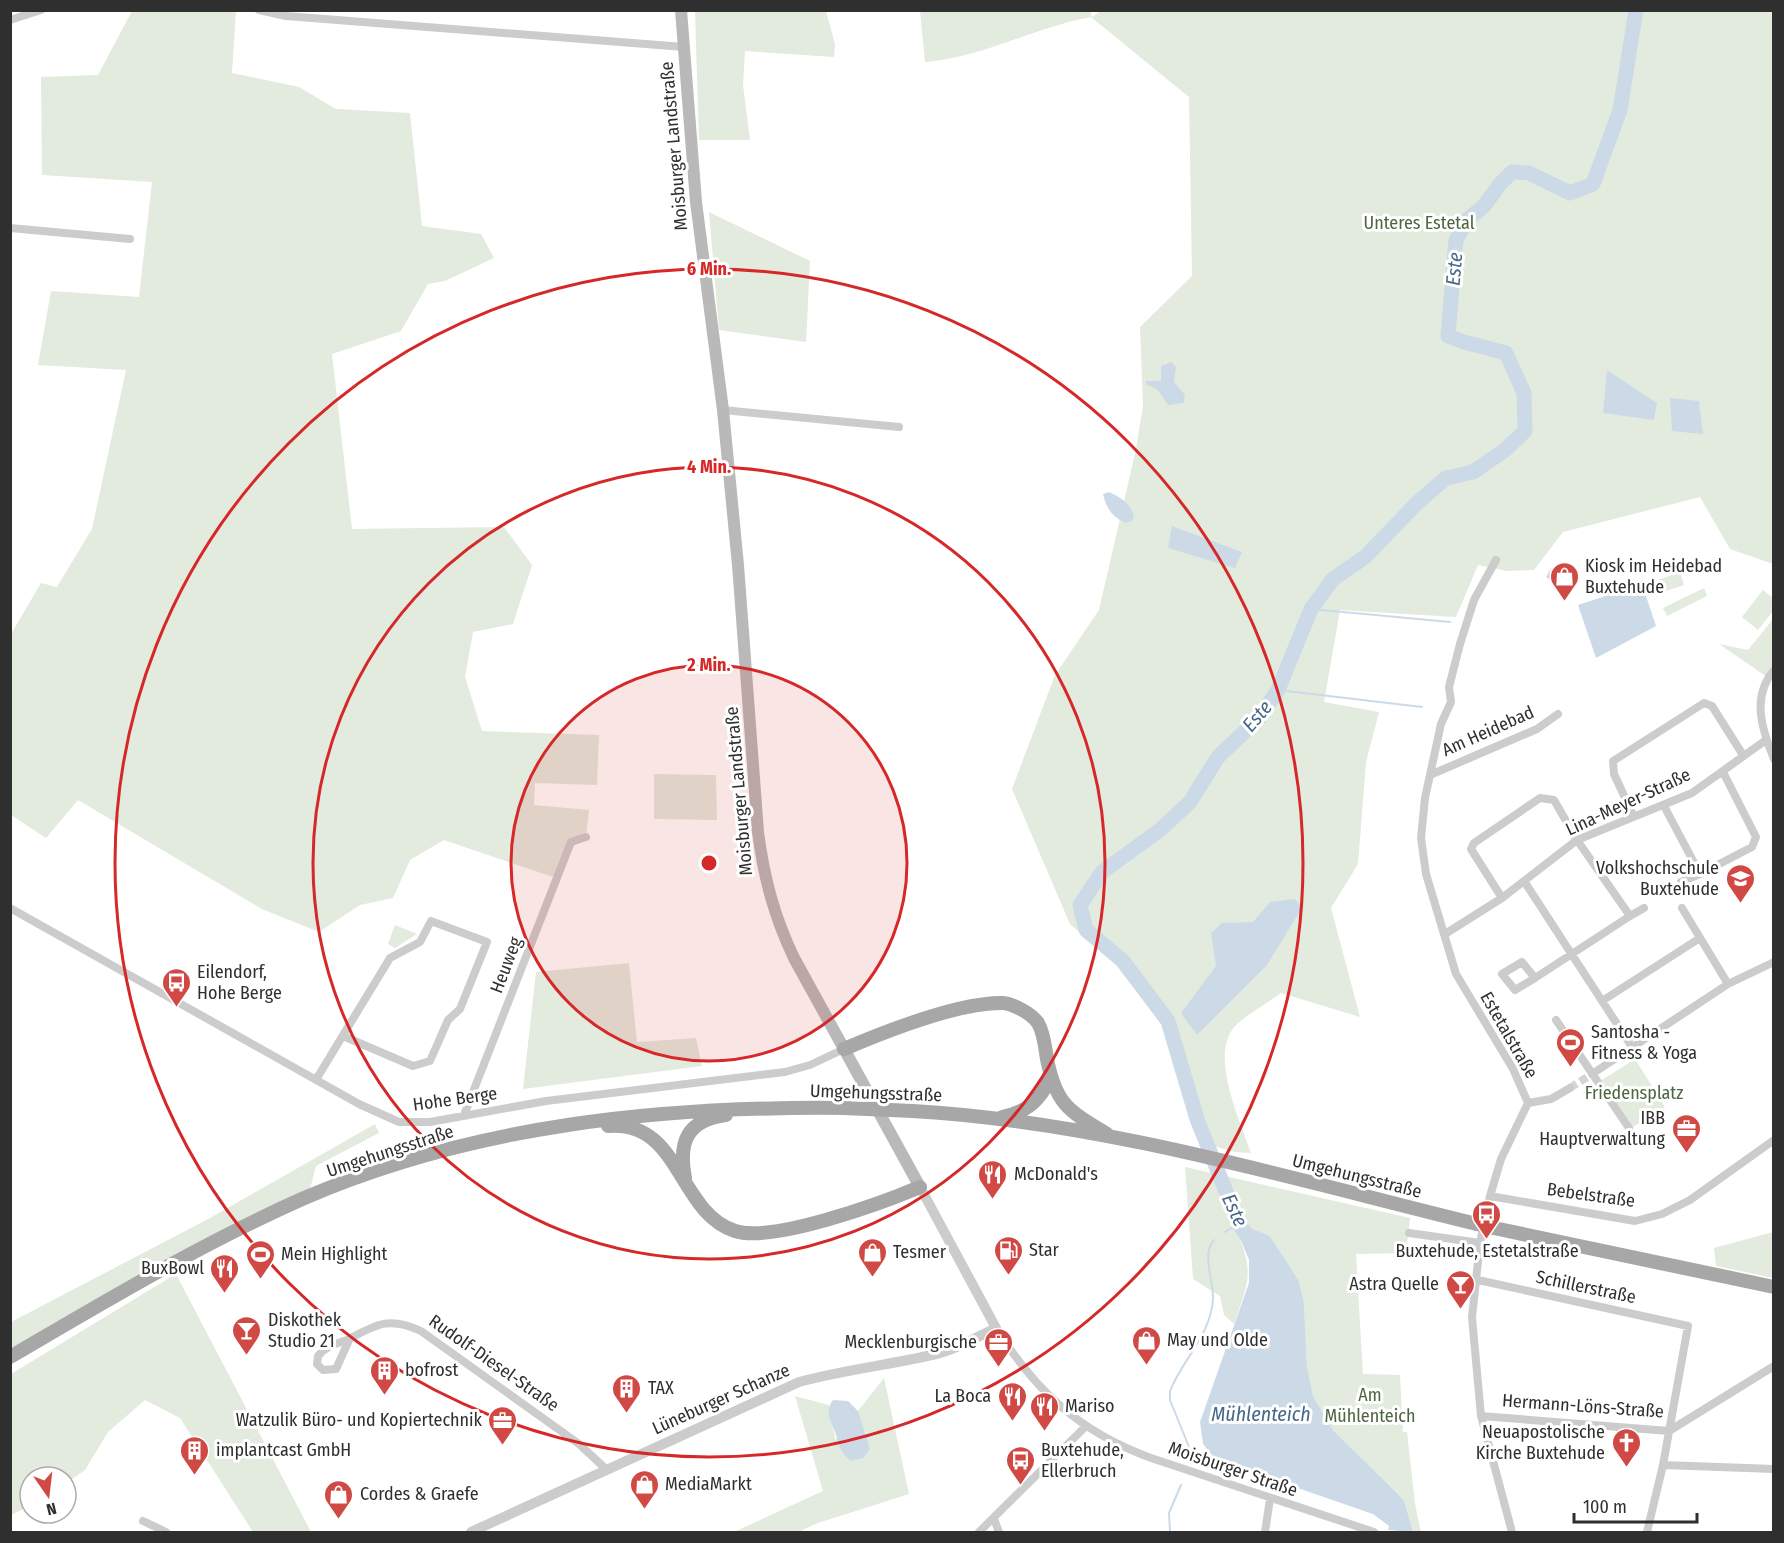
<svg xmlns="http://www.w3.org/2000/svg" width="1784" height="1543" font-family="'Fira Sans Condensed',sans-serif">
  <rect width="100%" height="100%" fill="#fff"/>
  <path fill="#e3eade" d="M1090,10L1092,17L1102,10L1773,11V564L1730,549L1700,497L1563,532L1534,570L1507,571L1478,565L1456,617L1340,610L1324,702L1379,712L1366,762L1358,864L1331,908L1360,1017L1281,993C1267,1003 1249,1013 1236,1025C1208,1054 1240,1120 1251,1153L1235,1152L1200,1142L1190,1121L1162,1025L1116,965L1070,924L1012,789L1055,675L1099,610L1136,449L1143,406L1140,327L1192,276L1189,97L1091,17C1035,27 981,58 925,62L920,11Z
    M132,11H236L232,73L299,87L336,109L410,113L422,226L481,234L494,258L445,281L428,284L401,331L332,354L352,529L504,527L532,565L513,624L473,632L465,677L482,731L599,735L597,785L535,783L534,805L589,810L586,837L571,842L553,877L444,840L410,860L393,898L360,905L319,932L262,909L78,800L46,838L11,815V634L41,583L57,587L92,529L126,370L38,365L51,291L139,297L152,182L42,175L41,77L98,75Z
    M695,11H826L835,44L834,57L745,51L743,85L750,140H699Z
    M709,212L810,261L806,342L719,330Z
    M1680,572L1684,585L1654,595L1650,583Z
    M1704,588L1707,596L1667,616L1663,608Z
    M1763,590L1773,598V611L1758,630L1742,617Z
    M1773,619V670L1767,677L1719,644L1748,650Z
    M654,774L716,775L717,820L654,819Z
    M395,925L417,934L395,948L388,944Z
    M629,963L637,1042L696,1038L702,1066L523,1089L536,972Z
    M1635,1059L1665,1107L1633,1127L1602,1080Z
    M375,1124L379,1133L316,1166L310,1189L161,1263L11,1348V1322L210,1218Z
    M1185,1167L1410,1218L1406,1253L1356,1254L1363,1374L1400,1375L1403,1432H1407L1415,1504L1421,1532H1413L1404,1500L1333,1430L1313,1396L1307,1366L1304,1303L1299,1281L1270,1236L1235,1226C1254,1272 1250,1278 1234,1324L1224,1315L1220,1296L1193,1279Z
    M1773,1232V1278L1716,1266L1714,1248Z
    M176,1274L311,1532H253L180,1418L145,1400L108,1432L85,1470L66,1483V1477H30V1506L11,1515V1374Z
    M884,1378L909,1494L815,1524L799,1532H734L823,1491L795,1396L829,1405C828,1419 834,1426 835,1439L866,1433L859,1421L858,1411Z"/>
  <path fill="#ccdae8" d="M1171,362L1176,367L1174,382L1185,395L1184,403L1168,405L1158,390L1146,384V381H1161V366Z
    M1607,370L1657,403L1654,420L1603,413Z
    M1670,398L1699,401L1703,434L1672,431Z
    M1109,492C1121,498 1131,503 1134,517L1132,521L1126,523C1112,517 1106,508 1103,494Z
    M1172,526L1242,552L1235,568L1168,548Z
    M1558,565L1571,567L1577,573L1565,590L1546,577L1551,569Z
    M1642,584L1656,626L1596,658L1578,605Z
    M1295,899L1302,908L1267,965L1197,1035L1181,1013L1216,966L1211,933L1222,923L1253,922L1270,902Z
    M1239,1224L1270,1236L1299,1281L1304,1303L1307,1366L1313,1396L1333,1430L1404,1500L1413,1532L1388,1530L1389,1526L1373,1514L1216,1460L1203,1444L1200,1422L1249,1283V1260L1235,1226Z
    M833,1400L848,1401L858,1411L870,1449L863,1458L851,1461C836,1448 840,1443 833,1427C829,1417 825,1411 833,1400Z"/>
  <g fill="none" stroke-linecap="round" stroke-linejoin="round">
    <path stroke="#ccdae8" stroke-width="2" d="M1311,609L1450,622
      M1278,690L1422,707
      M1225,1232L1239,1224
      M1193,1457L1170,1400V1391C1182,1360 1211,1335 1213,1299C1214,1282 1201,1254 1214,1240
      M1170,1532L1169,1513L1181,1485"/>
    <path stroke="#ccdae8" stroke-width="15" d="M1250,1240L1239,1224L1197,1119L1168,1021L1123,961L1086,930L1080,905L1102,872L1160,830L1190,802L1218,757L1258,719L1278,690L1311,609L1333,579L1365,557L1417,503L1446,478L1473,472L1505,450L1525,431L1524,393L1506,353L1464,342L1448,336L1456,240L1468,219L1484,206L1500,184L1512,172L1529,173L1570,193L1593,184L1620,110L1636,10"/>
    <path stroke="#d5d5d5" stroke-width="8" stroke-dasharray="8 4" stroke-linecap="butt" d="M1570,1088L1592,1074"/>
    <path stroke="#ccc" stroke-width="8" d="M259,10L286,16L684,47
      M10,20L41,10
      M10,228L130,239
      M723,410L899,427
      M1496,560L1474,600L1460,644L1449,687L1451,702L1441,724L1425,798L1421,838L1426,874L1456,974L1513,1069L1528,1103
      M1774,670C1751,697 1762,730 1774,759
      M1430,775L1537,729L1558,714
      M1664,806L1700,874L1752,847L1756,837L1723,772
      M1633,815L1614,774L1613,761L1704,703L1712,706L1743,755
      M1524,881L1632,1047
      M1681,882L1700,874
      M1502,898L1471,849L1474,843L1540,798L1554,800L1577,840L1630,916L1535,978L1522,962L1502,974L1515,990L1535,978
      M10,908L359,1104L399,1122H430L546,1101L785,1072L810,1065L844,1049
      M1682,908L1728,984
      M1630,916L1644,908
      M1445,934L1502,898L1577,840L1692,793L1766,740
      M1602,1001L1700,938
      M1556,1020L1629,1128
      M1592,1074L1728,984L1774,962
      M317,1078L390,958L420,942L431,921L487,942L460,1009L448,1020L430,1061L413,1066L343,1036
      M1528,1103L1551,1099L1570,1088
      M464,1115L571,842L586,837
      M1490,1196L1635,1221L1662,1214L1690,1200L1774,1140
      M1409,1233L1480,1243
      M1478,1280L1688,1326L1663,1465L1647,1532
      M996,1328C1036,1392 1080,1432 1151,1458L1374,1532
      M350,1338L336,1369L323,1370L317,1364L318,1356C327,1344 339,1344 351,1338C378,1323 391,1317 421,1331L579,1444L607,1470
      M1481,1416L1669,1431L1774,1366
      M1663,1465L1774,1469
      M994,1519L999,1532
      M143,1521L166,1532
      M979,1532L1085,1427
      M1265,1532L1270,1499
      M1512,1532L1481,1416L1472,1317L1480,1243L1490,1196L1501,1159L1528,1103"/>
    <path stroke="#ccc" stroke-width="10" d="M471,1532L799,1382C843,1370 888,1365 932,1355C955,1350 975,1338 996,1328L920,1187"/>
    <path stroke="#b9b9b9" stroke-width="12" d="M681,10L696,202L723,410L738,565L758,832C764,878 774,916 794,958L920,1187"/>
    <path stroke="#a7a7a7" stroke-width="14" d="M844,1049C884,1032 960,1002 1003,1003C1014,1004 1032,1014 1038,1023C1044,1033 1045,1047 1047,1059C1056,1105 1069,1111 1107,1134
      M913,1111C1104,1122 1292,1179 1477,1224
      M1002,1117C1028,1112 1040,1100 1051,1077
      M608,1126C681,1120 677,1212 735,1231C773,1243 882,1203 920,1187
      M685,1178C678,1142 687,1120 726,1115
      M1494,1228L1774,1287
      M10,1357C106,1301 201,1244 302,1199C472,1125 660,1106 844,1108"/>
    <path stroke="#a7a7a7" stroke-width="14" d="M844,1108L913,1111
      M1477,1224L1494,1228"/>
  </g>
  <circle cx="709" cy="863" r="198" fill="#d62828" fill-opacity=".12"/>
  <g fill="none" stroke="#d62828" stroke-width="3">
    <circle cx="709" cy="863" r="198"/>
    <circle cx="709" cy="863" r="396"/>
    <circle cx="709" cy="863" r="594"/>
  </g>
  <defs>
    <symbol id="shop-pin" viewBox="-11 -11 22 30"><path d="M0 17L-7.5 6A9.5 9.5 0 1 1 7.5 6Z" fill="#d14945" stroke="#fff"/><path d="M-5-2.5h2.3a2.7 3.5 0 0 1 5.4 0H5L5.5 6h-11ZM-1.5-2.5h3a1.5 2.3 0 0 0-3 0Z" fill="#fff"/></symbol>
    <symbol id="university-pin" viewBox="-11 -11 22 30"><path d="M0 17L-7.5 6A9.5 9.5 0 1 1 7.5 6Z" fill="#d14945" stroke="#fff"/><path d="M0-5L7-2L0 1L-7-2ZM-4 1L0 2.5L4 1V4Q0 6-4 4Z" fill="#fff"/></symbol>
    <symbol id="bus-pin" viewBox="-11 -11 22 30"><path d="M0 17L-7.5 6A9.5 9.5 0 1 1 7.5 6Z" fill="#d14945" stroke="#fff"/><path d="M-5-6H5V4H4V6H2V4H-2V6H-4V4H-5ZM-3.5-4V0h7V-4ZM-3.5 1.2v1.5H-2V1.2ZM2 1.2v1.5H3.5V1.2Z" fill="#fff"/></symbol>
    <symbol id="stadium-pin" viewBox="-11 -11 22 30"><path d="M0 17L-7.5 6A9.5 9.5 0 1 1 7.5 6Z" fill="#d14945" stroke="#fff"/><path d="M0-5a6.5 5 0 1 0 0 10a6.5 5 0 1 0 0-10ZM-3.5-1.8h7v3.6h-7Z" fill="#fff"/></symbol>
    <symbol id="office-pin" viewBox="-11 -11 22 30"><path d="M0 17L-7.5 6A9.5 9.5 0 1 1 7.5 6Z" fill="#d14945" stroke="#fff"/><path d="M-6-3h4V-5.5h4V-3h4V5H-6ZM-1-4.5V-3h2v-1.5ZM-6 0V1H6V0Z" fill="#fff"/></symbol>
    <symbol id="restaurant-pin" viewBox="-11 -11 22 30"><path d="M0 17L-7.5 6A9.5 9.5 0 1 1 7.5 6Z" fill="#d14945" stroke="#fff"/><path d="M-5-6h1v4h1v-4h1v4h1v-4h1v5L-1.5 .5V6h-2V.5L-5-1ZM5-6V6H3V1.5H1.5Q1.5-4 5-6Z" fill="#fff"/></symbol>
    <symbol id="fuel-pin" viewBox="-11 -11 22 30"><path d="M0 17L-7.5 6A9.5 9.5 0 1 1 7.5 6Z" fill="#d14945" stroke="#fff"/><path d="M-5.5-6h7V0h2V4h1.3V-2.5L3-4.5l.8-.8L6-3V5H2.5V1h-1V6h-7ZM-4.2-4.7v3.2H.2V-4.7Z" fill="#fff"/></symbol>
    <symbol id="bar-pin" viewBox="-11 -11 22 30"><path d="M0 17L-7.5 6A9.5 9.5 0 1 1 7.5 6Z" fill="#d14945" stroke="#fff"/><path d="M-6-5H6L.8 .8V4.5H3.5V6h-7V4.5H-.8V.8Z" fill="#fff"/></symbol>
    <symbol id="building-pin" viewBox="-11 -11 22 30"><path d="M0 17L-7.5 6A9.5 9.5 0 1 1 7.5 6Z" fill="#d14945" stroke="#fff"/><path d="M-4-6H4V6H1V3H-1V6H-4ZM-2.5-4.3h1.7v1.8h-1.7ZM.8-4.3h1.7v1.8H.8ZM-2.5-1h1.7V.8h-1.7ZM.8-1h1.7V.8H.8Z" fill="#fff"/></symbol>
    <symbol id="church-pin" viewBox="-11 -11 22 30"><path d="M0 17L-7.5 6A9.5 9.5 0 1 1 7.5 6Z" fill="#d14945" stroke="#fff"/><path d="M-1.2-6h2.4v3.5h3.3v2.4h-3.3V6h-2.4V-.1h-3.3v-2.4h3.3Z" fill="#fff"/></symbol>
  </defs>
  <g fill-rule="evenodd">
    <use href="#shop-pin" x="1548" y="560" width="33" height="45"/>
    <use href="#university-pin" x="1724" y="862" width="33" height="45"/>
    <use href="#bus-pin" x="160" y="966" width="33" height="45"/>
    <use href="#stadium-pin" x="1554" y="1026" width="33" height="45"/>
    <use href="#office-pin" x="1670" y="1112" width="33" height="45"/>
    <use href="#restaurant-pin" x="976" y="1158" width="33" height="45"/>
    <use href="#bus-pin" x="1470" y="1198" width="33" height="45"/>
    <use href="#fuel-pin" x="992" y="1234" width="33" height="45"/>
    <use href="#shop-pin" x="856" y="1236" width="33" height="45"/>
    <use href="#stadium-pin" x="244" y="1238" width="33" height="45"/>
    <use href="#restaurant-pin" x="208" y="1252" width="33" height="45"/>
    <use href="#bar-pin" x="1444" y="1268" width="33" height="45"/>
    <use href="#bar-pin" x="230" y="1314" width="33" height="45"/>
    <use href="#shop-pin" x="1130" y="1324" width="33" height="45"/>
    <use href="#office-pin" x="982" y="1326" width="33" height="45"/>
    <use href="#building-pin" x="368" y="1354" width="33" height="45"/>
    <use href="#building-pin" x="610" y="1372" width="33" height="45"/>
    <use href="#restaurant-pin" x="996" y="1380" width="33" height="45"/>
    <use href="#restaurant-pin" x="1028" y="1390" width="33" height="45"/>
    <use href="#office-pin" x="486" y="1404" width="33" height="45"/>
    <use href="#church-pin" x="1610" y="1426" width="33" height="45"/>
    <use href="#building-pin" x="178" y="1434" width="33" height="45"/>
    <use href="#bus-pin" x="1004" y="1444" width="33" height="45"/>
    <use href="#shop-pin" x="628" y="1468" width="33" height="45"/>
    <use href="#shop-pin" x="322" y="1478" width="33" height="45"/>
  </g>
  <g text-anchor="middle" dominant-baseline="central" stroke-width="6" stroke-linejoin="round" paint-order="stroke">
    <g font-size="18" fill="#2f2f2f" stroke="#fff">
      <text transform="translate(674 146) rotate(-95)">Moisburger Landstraße</text>
      <text transform="translate(1488 731) rotate(-24)">Am Heidebad</text>
      <text transform="translate(739 791) rotate(-95)">Moisburger Landstraße</text>
      <text transform="translate(1628 802) rotate(-25)">Lina-Meyer-Straße</text>
      <text transform="translate(506 965) rotate(-69)">Heuweg</text>
      <text transform="translate(1509 1035) rotate(60)">Estetalstraße</text>
      <text transform="translate(876 1093) rotate(2)">Umgehungsstraße</text>
      <text transform="translate(455 1099) rotate(-8)">Hohe Berge</text>
      <text transform="translate(390 1151) rotate(-18)">Umgehungsstraße</text>
      <text transform="translate(1357 1176) rotate(14)">Umgehungsstraße</text>
      <text transform="translate(1591 1195) rotate(8)">Bebelstraße</text>
      <text transform="translate(1586 1287) rotate(12)">Schillerstraße</text>
      <text transform="translate(494 1363) rotate(35)">Rudolf-Diesel-Straße</text>
      <text transform="translate(721 1399) rotate(-24)">Lüneburger Schanze</text>
      <text transform="translate(1583 1406) rotate(4)">Hermann-Löns-Straße</text>
      <text transform="translate(1233 1469) rotate(19)">Moisburger Straße</text>
    </g>
    <g font-size="18" fill="#4e6541" stroke="#fff">
      <text x="1419" y="223">Unteres Estetal</text>
      <text x="1634" y="1093">Friedensplatz</text>
      <text x="1370" y="1395">Am<tspan x="1370" dy="21">Mühlenteich</tspan></text>
    </g>
    <g font-size="18" fill="#2f2f2f" stroke="#fff" text-anchor="start">
      <text x="1585" y="566">Kiosk im Heidebad<tspan x="1585" dy="21">Buxtehude</tspan></text>
      <text x="1719" y="868" text-anchor="end">Volkshochschule<tspan x="1719" dy="21">Buxtehude</tspan></text>
      <text x="197" y="972">Eilendorf,<tspan x="197" dy="21">Hohe Berge</tspan></text>
      <text x="1591" y="1032">Santosha -<tspan x="1591" dy="21">Fitness &amp; Yoga</tspan></text>
      <text x="1665" y="1118" text-anchor="end">IBB<tspan x="1665" dy="21">Hauptverwaltung</tspan></text>
      <text x="1014" y="1174">McDonald's</text>
      <text x="1029" y="1250">Star</text>
      <text x="1487" y="1251" text-anchor="middle">Buxtehude, Estetalstraße</text>
      <text x="893" y="1252">Tesmer</text>
      <text x="281" y="1254">Mein Highlight</text>
      <text x="204" y="1268" text-anchor="end">BuxBowl</text>
      <text x="1439" y="1284" text-anchor="end">Astra Quelle</text>
      <text x="268" y="1320">Diskothek<tspan x="268" dy="21">Studio 21</tspan></text>
      <text x="1167" y="1340">May und Olde</text>
      <text x="977" y="1342" text-anchor="end">Mecklenburgische</text>
      <text x="405" y="1370">bofrost</text>
      <text x="648" y="1388">TAX</text>
      <text x="991" y="1396" text-anchor="end">La Boca</text>
      <text x="1065" y="1406">Mariso</text>
      <text x="482" y="1420" text-anchor="end">Watzulik Büro- und Kopiertechnik</text>
      <text x="1605" y="1432" text-anchor="end">Neuapostolische<tspan x="1605" dy="21">Kirche Buxtehude</tspan></text>
      <text x="216" y="1450">implantcast GmbH</text>
      <text x="1041" y="1450">Buxtehude,<tspan x="1041" dy="21">Ellerbruch</tspan></text>
      <text x="665" y="1484">MediaMarkt</text>
      <text x="360" y="1494">Cordes &amp; Graefe</text>
    </g>
    <g font-size="20" font-style="italic" fill="#466788" stroke="#fff">
      <text transform="translate(1454 269) rotate(-85)">Este</text>
      <text transform="translate(1257 716) rotate(-50)">Este</text>
      <text transform="translate(1235 1210) rotate(65)">Este</text>
      <text x="1261" y="1414">Mühlenteich</text>
    </g>
  </g>
  <circle cx="709" cy="863" r="9" fill="#d62828" stroke="#fff" stroke-width="3"/>
  <g font-size="18" text-anchor="middle" font-weight="bold" fill="#d62828" stroke="#fff" stroke-width="6" stroke-linejoin="round" paint-order="stroke">
    <text x="709" y="275">6 Min.</text>
    <text x="709" y="473">4 Min.</text>
    <text x="709" y="671">2 Min.</text>
  </g>
  <rect width="1784" height="1543" fill="none" stroke="#2f2f2f" stroke-width="24"/>
  <g transform="translate(48 1495) rotate(166)"><circle r="28" fill="#ffffff" stroke="#acacac" stroke-width="1.5"/>
  <path d="M0-4.5L10 22L0 15L-10 22Z" fill="#d14945"/>
  <text y="-9" font-size="16" font-weight="bold" text-anchor="middle" fill="#2f2f2f">N</text>
  </g>
  <path d="M1574 1513v9h123v-9" fill="none" stroke="#2f2f2f" stroke-width="3"/>
  <text x="1583" y="1513" font-size="18" fill="#2f2f2f" stroke="#ffffff" stroke-width="4.5" paint-order="stroke">100 m</text>
</svg>
